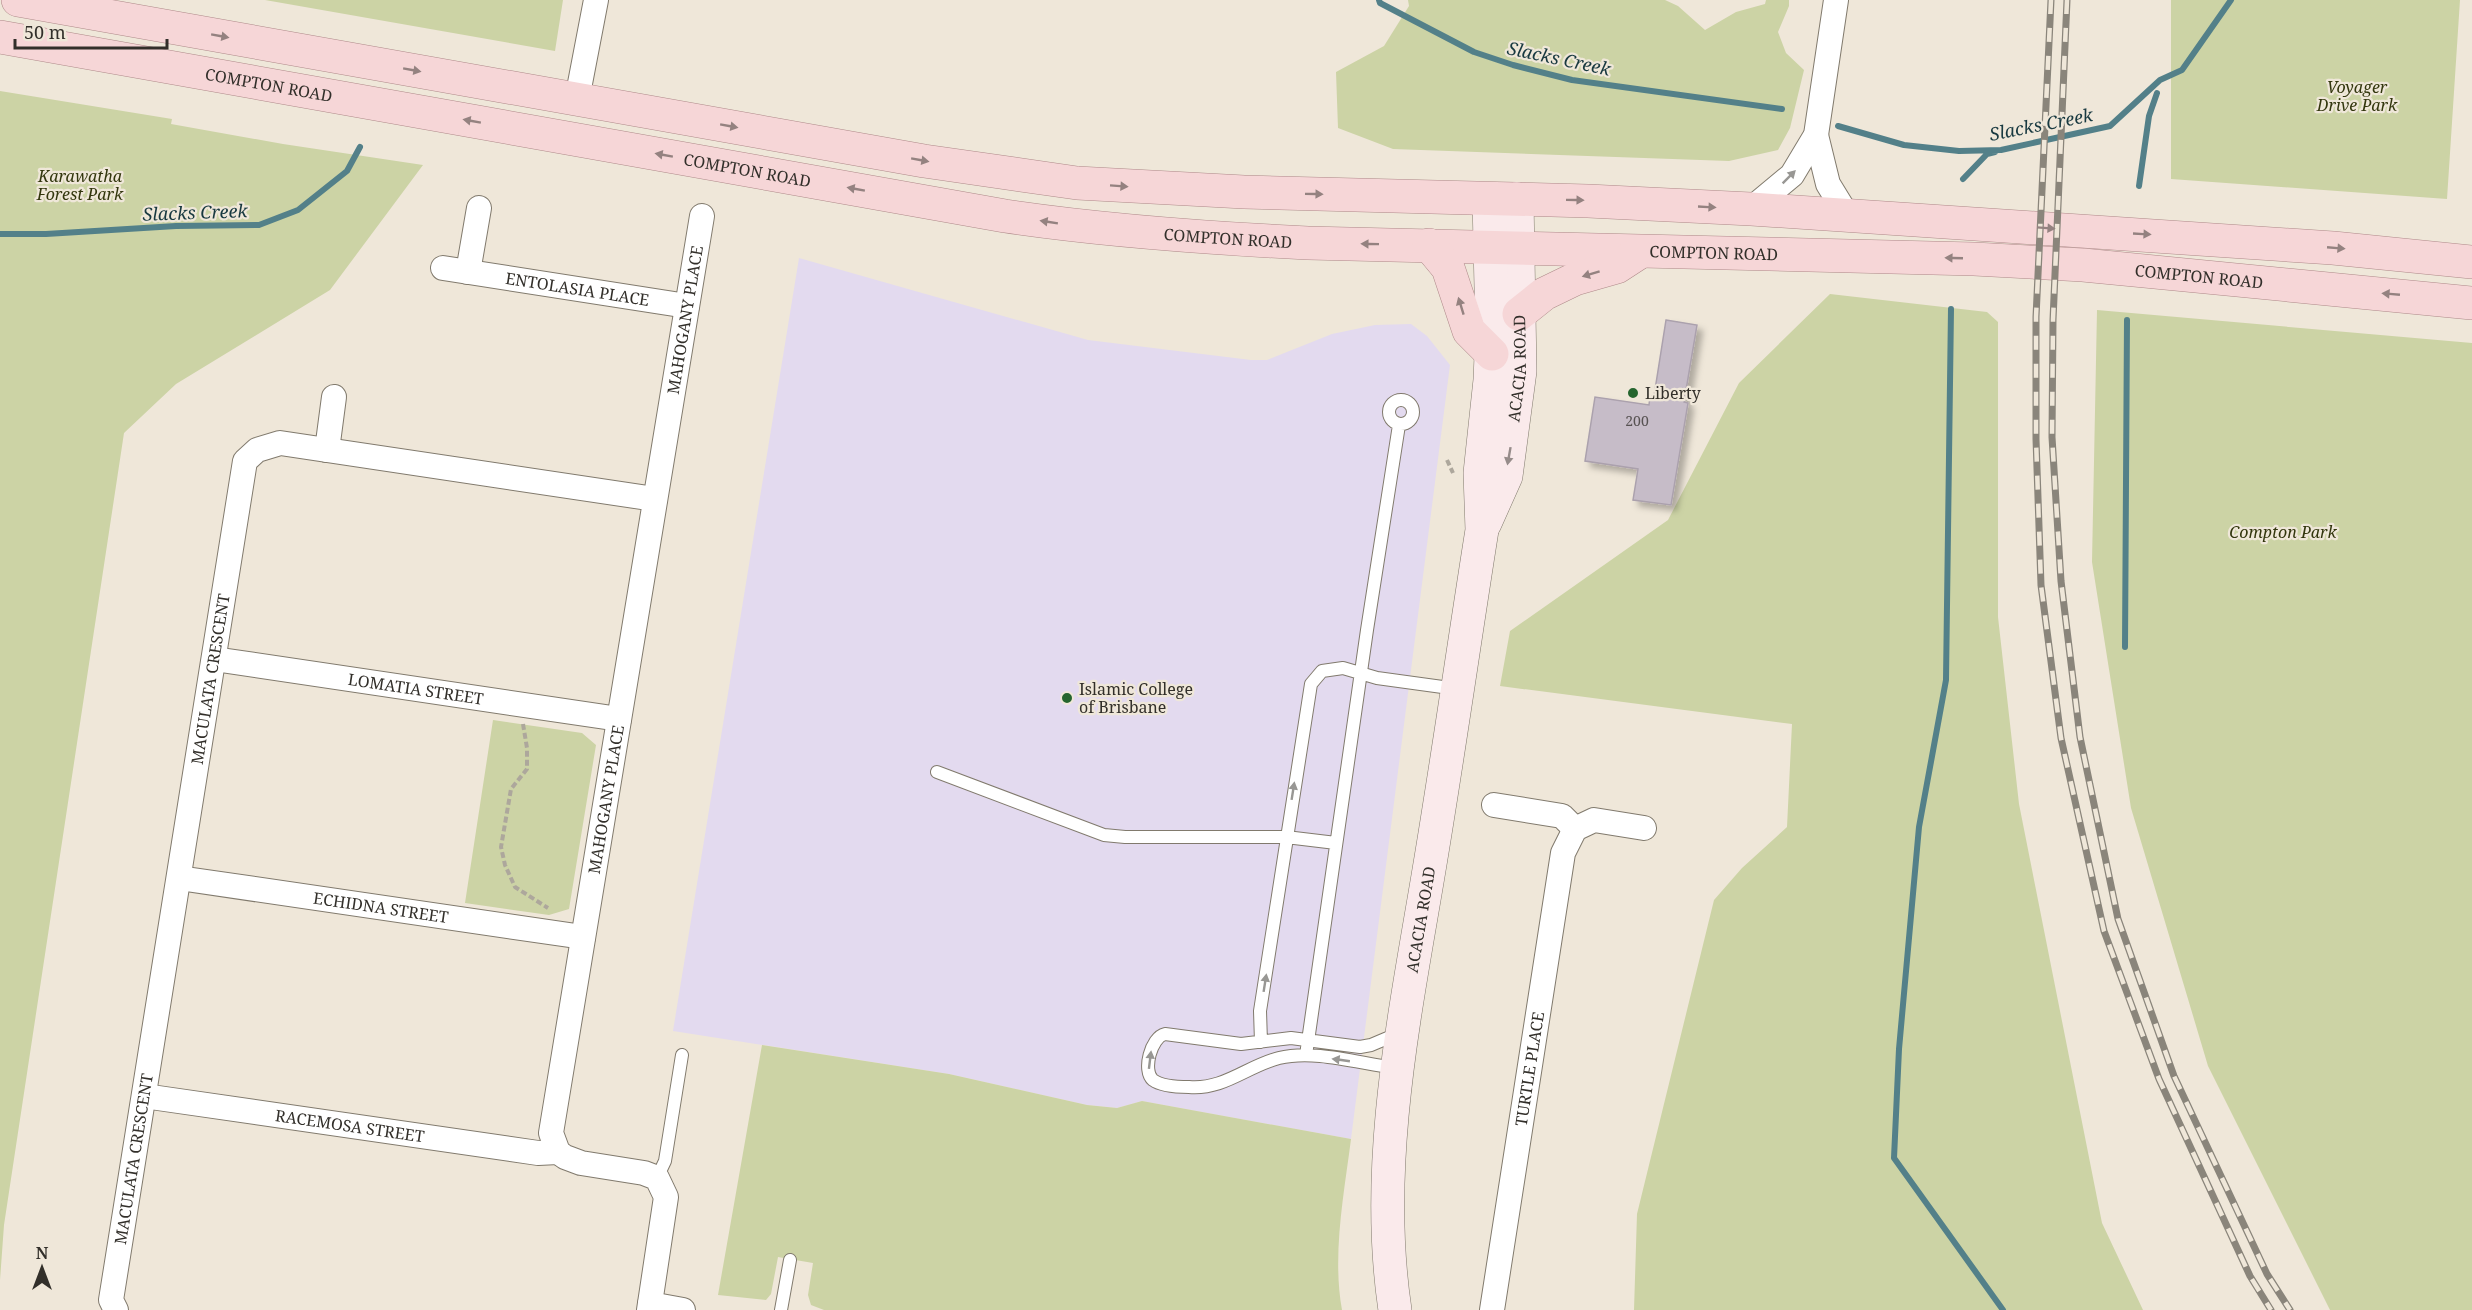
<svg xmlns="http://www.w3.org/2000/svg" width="2472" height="1310" font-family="'Noto Serif',serif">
  <defs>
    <filter id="shadow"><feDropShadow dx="5.5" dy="5.5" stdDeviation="3" flood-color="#0004"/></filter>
  </defs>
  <rect width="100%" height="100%" fill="#efe7d9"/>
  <path fill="#e3daef" d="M799,258L1088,340L1251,360H1267L1332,334L1375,325L1411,324L1427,336L1450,365L1351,1139L1142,1101L1117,1108L1087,1105L949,1074L673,1031Z"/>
  <path fill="#ccd3a5" d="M265,0H563L555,51Z
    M1408,0H1665L1678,6L1705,30L1736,12L1765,4L1766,0H1789V6L1778,32L1786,53L1804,70L1790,128L1778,150L1729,161L1393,149L1338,128L1336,72L1384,46L1409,6Z
    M2171,0H2460L2447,199L2171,179Z
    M0,91L172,119L171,124L283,144L423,165L330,290L176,384L124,433L4,1225L0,1280Z
    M1830,294L1987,312L1998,322V617L2019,804L2102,1223L2143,1310H1634L1637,1214L1714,900L1742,868L1787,827L1792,724L1500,686L1510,631L1668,520L1739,383Z
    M2097,310L2472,343V1310H2330L2208,1066L2131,808L2092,562Z
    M493,720L582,733L596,745L569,909L549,915L465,903Z
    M762,1045L949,1074L1087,1105L1117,1108L1142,1101L1351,1139C1344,1194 1332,1255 1342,1310H824L811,1305L808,1295L813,1263L778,1257L771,1294L766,1300L718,1295Z"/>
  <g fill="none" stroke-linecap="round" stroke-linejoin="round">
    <path stroke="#538089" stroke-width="6" d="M1379,0L1380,3L1474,52L1513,65L1572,80L1782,109
      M1838,126L1904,145L1959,151L2001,150L2110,126L2160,80L2182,70L2231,0
      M1963,179L1987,154L1995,152
      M2139,186L2149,116L2157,93
      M0,234H46L176,226L259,225L298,210L347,171L360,147
      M1951,309L1946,680L1919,827L1899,1049L1894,1158L2003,1310
      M2125,647L2127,320"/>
  </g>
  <path fill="#c6bcc8" stroke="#aba1ad" stroke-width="1.5" filter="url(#shadow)" d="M1666,320L1697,325L1684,402L1688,403L1671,505L1633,500L1638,469L1585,461L1595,397L1649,405L1650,396H1654Z"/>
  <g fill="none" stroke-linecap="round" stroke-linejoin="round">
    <defs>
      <path id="lane" d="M1389 412a12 12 0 1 1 24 0a12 12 0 1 1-24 0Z
        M937,772L1104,835L1125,837H1286L1336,843
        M1261,1042L1260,1011L1311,684L1322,671L1343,668L1377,678L1457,689
        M1306,1055L1367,630L1399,425
        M1397,1068C1361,1064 1315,1049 1279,1058C1247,1066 1224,1090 1189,1087C1179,1087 1161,1086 1153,1080C1142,1071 1151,1037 1165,1034L1241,1044L1291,1038L1360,1047L1371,1045L1397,1034
        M657,1178L665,1161L682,1055
        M781,1310L790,1260"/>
      <g id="street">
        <path d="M577,99L596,0"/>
        <path d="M1816,135L1828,184L1847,215"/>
        <path d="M1751,209L1792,175L1816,135L1836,0"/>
        <path id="s1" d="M443,268L687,306"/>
        <path d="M468,272L479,208"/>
        <path d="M327,450L334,397"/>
        <path id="s2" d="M214,659L619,719"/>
        <path d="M1494,805L1562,816L1575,829"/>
        <path id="s3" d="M179,878L583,937"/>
        <path id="s4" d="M144,1096L538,1153L558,1152"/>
        <path d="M650,1304L683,1310"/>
        <path id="s5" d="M116,1310L111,1300L245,461L257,450L280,443L655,499"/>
        <path id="s6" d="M649,1310L666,1197L657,1178L644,1173L581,1163L565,1157L558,1152L551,1133L702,216"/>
        <path id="s7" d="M1492,1310L1563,853L1575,829L1594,820L1644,828"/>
      </g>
      <g id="secondary">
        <path id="s8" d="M1485,523L1506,476L1520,371L1517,199"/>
        <path id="s9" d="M1395,1310C1373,1164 1405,1014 1429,870C1448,757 1464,643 1482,530L1480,473L1490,380L1492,332L1489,199"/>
      </g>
      <g id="primary">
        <path d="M18,0L924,161L1077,183L1244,192L1588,201L1751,209L2333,248L2472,262"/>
        <path id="s10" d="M0,37L1005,216C1106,231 1206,238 1308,243L1974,259L2083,265L2472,303"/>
        <path d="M1429,245L1448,268L1469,331L1492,354"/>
        <path d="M1519,314L1544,294L1575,279L1617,267L1637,254"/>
      </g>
    </defs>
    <use href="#lane" stroke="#817a6d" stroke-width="14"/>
    <use href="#street" stroke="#817a6d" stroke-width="26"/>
    <use href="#secondary" stroke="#817a6d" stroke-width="34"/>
    <use href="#primary" stroke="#ae8989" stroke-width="34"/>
    <path stroke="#ada79c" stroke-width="4" stroke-dasharray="6 3" stroke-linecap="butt" d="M1447,460L1453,473
      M523,724L527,748V769L511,789L501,847L505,865L515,887L548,908"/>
    <use href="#lane" stroke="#fff" stroke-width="12"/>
    <use href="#street" stroke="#fff" stroke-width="24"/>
    <use href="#secondary" stroke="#faeaeb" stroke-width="33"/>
    <use href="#primary" stroke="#f6d6d7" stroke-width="33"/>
    <defs>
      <path id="rail" d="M2051,0L2036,317V439L2041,585L2061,738L2104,931L2159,1079L2250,1276L2271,1310
        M2067,0L2053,320L2052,437L2061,581L2080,737L2118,919L2174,1076L2267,1274L2290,1310"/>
    </defs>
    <use href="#rail" stroke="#8a857b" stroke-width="7"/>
    <use href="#rail" stroke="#efe7d9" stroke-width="4.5" stroke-dasharray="14" stroke-linecap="butt"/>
  </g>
  <defs><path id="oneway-solid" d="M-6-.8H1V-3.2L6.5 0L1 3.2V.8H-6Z" transform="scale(1.5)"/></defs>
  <g fill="#948280">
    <use href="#oneway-solid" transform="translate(220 36) rotate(10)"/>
    <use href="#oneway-solid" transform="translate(412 70) rotate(10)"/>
    <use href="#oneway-solid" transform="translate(472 121) rotate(-170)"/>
    <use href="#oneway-solid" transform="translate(729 126) rotate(10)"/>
    <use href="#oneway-solid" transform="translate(664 155) rotate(-170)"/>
    <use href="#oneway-solid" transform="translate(920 160) rotate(10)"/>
    <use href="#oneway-solid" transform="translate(1119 186) rotate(4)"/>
    <use href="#oneway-solid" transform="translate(856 189) rotate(-170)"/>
    <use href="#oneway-solid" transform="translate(1314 194) rotate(1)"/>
    <use href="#oneway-solid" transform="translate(1575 200) rotate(1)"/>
    <use href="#oneway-solid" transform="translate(1707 207) rotate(3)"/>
    <use href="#oneway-solid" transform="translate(1049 222) rotate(-171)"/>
    <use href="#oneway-solid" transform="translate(2046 228) rotate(4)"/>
    <use href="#oneway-solid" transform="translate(2142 234) rotate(3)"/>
    <use href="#oneway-solid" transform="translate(1370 244) rotate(-179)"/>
    <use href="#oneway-solid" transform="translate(2336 248) rotate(5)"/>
    <use href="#oneway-solid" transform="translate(1954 258) rotate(-178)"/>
    <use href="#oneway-solid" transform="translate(1591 274) rotate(163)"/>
    <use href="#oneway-solid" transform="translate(2391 294) rotate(-175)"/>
    <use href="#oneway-solid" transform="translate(1461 306) rotate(-107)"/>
  </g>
  <g fill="#989794">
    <use href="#oneway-solid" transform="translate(1789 177) rotate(-45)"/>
    <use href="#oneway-solid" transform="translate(1293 791) rotate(-81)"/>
    <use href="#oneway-solid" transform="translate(1265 983) rotate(-81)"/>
    <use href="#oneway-solid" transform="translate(1150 1060) rotate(-83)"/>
    <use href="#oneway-solid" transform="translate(1341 1060) rotate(-172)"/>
  </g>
  <use fill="#968c8a" href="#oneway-solid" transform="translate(1509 456) rotate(100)"/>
  <g fill="#25652e" stroke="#efe7d9" stroke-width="2">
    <circle cx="1633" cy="393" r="6"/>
    <circle cx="1067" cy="698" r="6"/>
  </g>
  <g text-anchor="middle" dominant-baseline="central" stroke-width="4.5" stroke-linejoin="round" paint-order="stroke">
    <g font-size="14" fill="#575252">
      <text x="1637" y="420">200</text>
    </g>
    <g font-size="16" fill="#322f2a" stroke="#efe7d9">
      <text stroke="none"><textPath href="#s10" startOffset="273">COMPTON ROAD</textPath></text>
      <text stroke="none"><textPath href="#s10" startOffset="759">COMPTON ROAD</textPath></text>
      <text stroke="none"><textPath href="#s10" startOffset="1245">COMPTON ROAD</textPath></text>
      <text stroke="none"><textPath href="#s10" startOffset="1731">COMPTON ROAD</textPath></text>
      <text stroke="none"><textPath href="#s10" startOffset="2217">COMPTON ROAD</textPath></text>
      <text stroke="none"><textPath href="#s1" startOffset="136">ENTOLASIA PLACE</textPath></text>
      <text stroke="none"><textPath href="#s6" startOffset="1083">MAHOGANY PLACE</textPath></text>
      <text stroke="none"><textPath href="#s8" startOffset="160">ACACIA ROAD</textPath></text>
      <text stroke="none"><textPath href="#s5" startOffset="640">MACULATA CRESCENT</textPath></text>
      <text stroke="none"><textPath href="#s2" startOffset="204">LOMATIA STREET</textPath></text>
      <text stroke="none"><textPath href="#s6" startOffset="597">MAHOGANY PLACE</textPath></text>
      <text stroke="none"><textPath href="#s3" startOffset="204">ECHIDNA STREET</textPath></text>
      <text stroke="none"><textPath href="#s9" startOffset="393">ACACIA ROAD</textPath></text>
      <text stroke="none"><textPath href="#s7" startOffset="244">TURTLE PLACE</textPath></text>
      <text stroke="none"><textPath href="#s4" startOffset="208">RACEMOSA STREET</textPath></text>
      <text stroke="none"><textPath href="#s5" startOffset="154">MACULATA CRESCENT</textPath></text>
    </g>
    <g font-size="16" font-style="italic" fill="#32360d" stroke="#efe7d9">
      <text x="2357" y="87">Voyager<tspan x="2357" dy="18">Drive Park</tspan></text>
      <text x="80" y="176">Karawatha<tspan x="80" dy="18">Forest Park</tspan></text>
      <text x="2283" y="532">Compton Park</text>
    </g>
    <g font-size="16" fill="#322f2a" stroke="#efe7d9" text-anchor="start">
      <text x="1645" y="393">Liberty</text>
      <text x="1079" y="689">Islamic College<tspan x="1079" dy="18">of Brisbane</tspan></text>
    </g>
    <g font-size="18" font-style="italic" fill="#183940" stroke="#efe7d9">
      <text transform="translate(1559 58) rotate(12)">Slacks Creek</text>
      <text transform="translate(2041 124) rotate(-11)">Slacks Creek</text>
      <text transform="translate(195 212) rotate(-2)">Slacks Creek</text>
    </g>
  </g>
  <g transform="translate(42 1268)" stroke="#efe7d9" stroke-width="4.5" paint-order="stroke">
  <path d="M0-4.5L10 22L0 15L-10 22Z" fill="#322f2a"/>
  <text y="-9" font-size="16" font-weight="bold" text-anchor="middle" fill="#322f2a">N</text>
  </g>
  <path d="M15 39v9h152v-9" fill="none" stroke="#322f2a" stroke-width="3"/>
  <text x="24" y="39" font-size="18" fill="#322f2a" stroke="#efe7d9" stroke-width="4.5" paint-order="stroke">50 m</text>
</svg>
